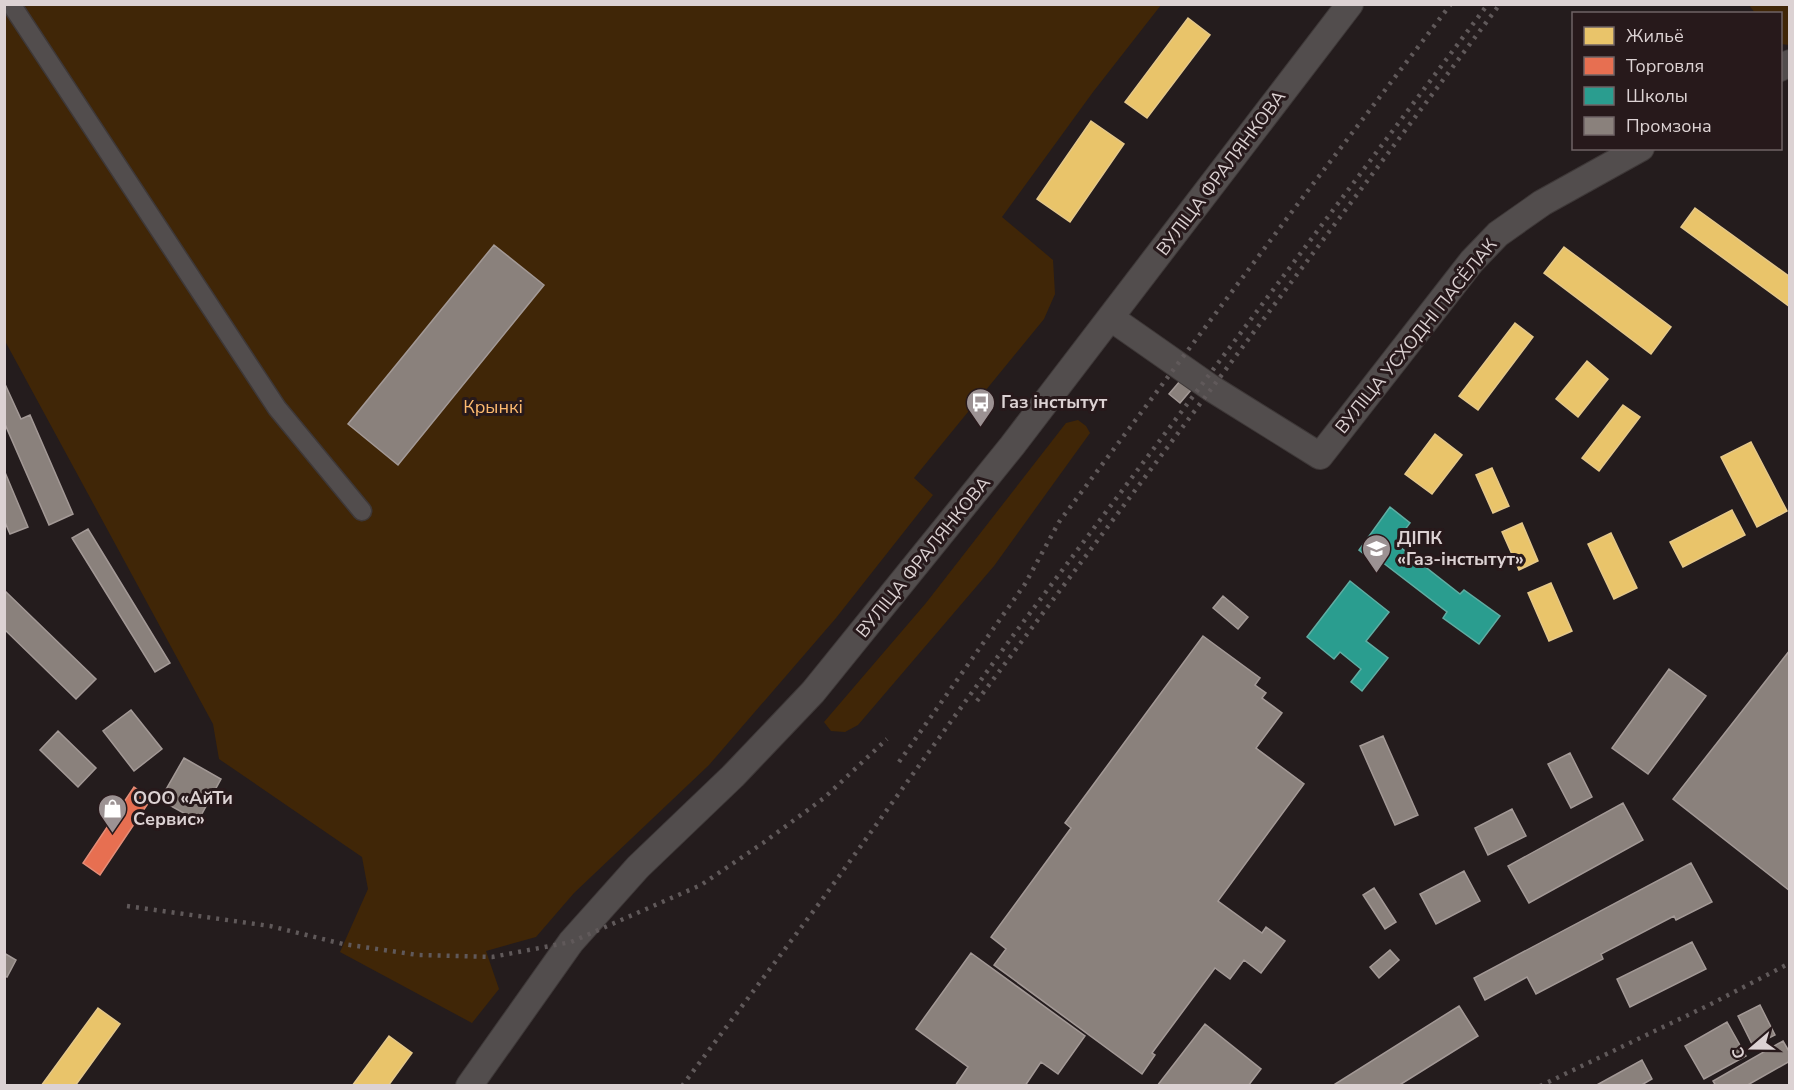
<svg xmlns="http://www.w3.org/2000/svg" width="1794" height="1090" font-family="'Nunito Sans',sans-serif">
  <rect width="100%" height="100%" fill="#241c1d"/>
  <path fill="#402607" d="M4,5H1161L1093,92L1002,217L1053,260L1055,294L1044,319L914,478L933,495L836,618L709,765L574,893L536,937L486,951L499,989L472,1023L340,952L368,889L362,857L219,759L213,724L5,341Z
    M1749,5H1789V45L1781,44L1780,14L1755,13Z
    M1078,420L1086,426L1090,433L994,566L858,725L845,732L831,731L824,722L926,603L1066,423Z"/>
  <path fill="#e9c46a" stroke="#e5c88a" stroke-width="1.5" d="M1188,18L1210,35L1147,118L1125,102Z
    M1091,121L1124,144L1070,222L1037,199Z
    M1695,208L1790,277V307L1681,227Z
    M1564,247L1671,327L1651,354L1544,273Z
    M1515,323L1533,337L1478,410L1459,396Z
    M1587,361L1608,379L1578,417L1556,399Z
    M1623,405L1640,417L1599,471L1582,458Z
    M1435,434L1462,455L1432,494L1405,474Z
    M1751,442L1787,511L1757,527L1721,457Z
    M1492,468L1509,506L1493,513L1476,475Z
    M1732,510L1745,535L1683,567L1670,542Z
    M1522,523L1538,561L1519,570L1502,532Z
    M1611,533L1637,588L1614,599L1588,544Z
    M1551,583L1572,631L1549,641L1528,593Z
    M98,1008L120,1024L75,1086H41Z
    M389,1036L412,1053L388,1086H352Z"/>
  <path fill="#e76f51" stroke="#e48d78" stroke-width="1.5" d="M134,787L151,799L100,875L83,863Z"/>
  <path fill="#2a9d8f" stroke="#5fada3" stroke-width="1.5" d="M1390,507L1410,523L1395,543L1460,594L1464,590L1500,616L1479,644L1443,618L1447,612L1382,562L1379,566L1359,550Z
    M1350,581L1389,612L1366,641L1388,658L1362,691L1351,682L1361,669L1340,652L1334,659L1307,637Z"/>
  <path fill="#8a817c" stroke="#a39996" stroke-width="1.5" d="M494,245L544,285L398,465L348,424Z
    M1180,381L1191,390L1180,403L1169,394Z
    M4,382L21,419L30,415L73,514L49,525L4,422Z
    M4,470L28,527L10,534L4,520Z
    M88,529L170,663L155,672L72,538Z
    M4,590L96,679L76,699L4,629Z
    M1223,596L1248,617L1238,629L1213,608Z
    M1203,636L1260,678L1255,685L1266,693L1262,698L1282,713L1256,748L1304,784L1218,901L1262,933L1266,927L1285,941L1261,973L1244,960L1230,979L1215,968L1152,1053L1155,1055L1142,1074L994,965L1006,949L991,937L1071,828L1065,823Z
    M1790,650V891L1673,799Z
    M1669,669L1706,696L1648,774L1612,748Z
    M131,710L162,749L134,771L103,731Z
    M58,731L96,768L78,787L40,750Z
    M1383,736L1418,815L1395,825L1360,746Z
    M1570,753L1592,797L1571,808L1548,764Z
    M184,758L221,779L198,821L160,800Z
    M1623,803L1643,840L1529,903L1508,866Z
    M1512,809L1526,836L1488,855L1475,828Z
    M1691,863L1712,902L1676,920L1674,916L1601,954L1603,959L1536,994L1527,977L1485,1000L1474,978Z
    M1464,871L1480,901L1436,924L1420,894Z
    M1374,888L1396,922L1385,929L1363,895Z
    M1692,942L1706,969L1630,1007L1617,979Z
    M1390,950L1399,960L1379,978L1370,967Z
    M4,953L16,960L7,977L4,976Z
    M971,953L1085,1036L1058,1074L1041,1062L1025,1086H955L968,1067L916,1029Z
    M1760,1005L1775,1035L1753,1046L1738,1016Z
    M1459,1006L1478,1036L1398,1086H1332Z
    M1727,1022L1746,1056L1704,1079L1685,1046Z
    M1205,1024L1261,1069L1248,1086H1157Z
    M1783,1041L1790,1053V1061L1746,1086H1716L1713,1081Z
    M1642,1060L1652,1079L1640,1086H1595Z"/>
  <g fill="none" stroke-linecap="round" stroke-linejoin="round">
    <defs>
      <path id="street" d="M11,4L277,408L362,511"/>
      <path id="secondary" d="M1780,68L1790,63
        M1111,318L1211,388L1320,456L1472,261L1498,234L1542,203L1641,148
        M469,1086L571,942L638,867L733,776L813,692L1012,446L1350,4"/>
    </defs>
    <use href="#street" stroke="#3e3838" stroke-width="21"/>
    <use href="#secondary" stroke="#3e3838" stroke-width="28"/>
    <use href="#street" stroke="#524d4d" stroke-width="18"/>
    <use href="#secondary" stroke="#524d4d" stroke-width="26"/>
    <path stroke="#60595a" stroke-width="4.5" stroke-dasharray="3 6" stroke-linecap="butt" d="M977,701L1500,4
      M899,762L1025,584L1059,522L1300,201L1451,4
      M127,906L270,926L343,944L418,955L492,957L571,942L701,885L763,843L824,798L887,739
      M682,1086L824,897L1012,637L1488,4
      M1540,1086L1709,1005L1790,963"/>
  </g>
  <defs>
    <symbol id="bus-pin" viewBox="-11 -11 22 30"><path d="M0 17L-7.5 6A9.5 9.5 0 1 1 7.5 6Z" fill="#9c9293" stroke="#27191b"/><path d="M-5-6H5V4H4V6H2V4H-2V6H-4V4H-5ZM-3.5-4V0h7V-4ZM-3.5 1.2v1.5H-2V1.2ZM2 1.2v1.5H3.5V1.2Z" fill="#fff"/></symbol>
    <symbol id="university-pin" viewBox="-11 -11 22 30"><path d="M0 17L-7.5 6A9.5 9.5 0 1 1 7.5 6Z" fill="#9c9293" stroke="#27191b"/><path d="M0-5L7-2L0 1L-7-2ZM-4 1L0 2.5L4 1V4Q0 6-4 4Z" fill="#fff"/></symbol>
    <symbol id="shop-pin" viewBox="-11 -11 22 30"><path d="M0 17L-7.5 6A9.5 9.5 0 1 1 7.5 6Z" fill="#9c9293" stroke="#27191b"/><path d="M-5-2.5h2.3a2.7 3.5 0 0 1 5.4 0H5L5.5 6h-11ZM-1.5-2.5h3a1.5 2.3 0 0 0-3 0Z" fill="#fff"/></symbol>
  </defs>
  <g fill-rule="evenodd">
    <use href="#bus-pin" x="964" y="386" width="33" height="45"/>
    <use href="#university-pin" x="1360" y="532" width="33" height="45"/>
    <use href="#shop-pin" x="96" y="792" width="33" height="45"/>
  </g>
  <g text-anchor="middle" dominant-baseline="central" stroke-width="6" stroke-linejoin="round" paint-order="stroke">
    <g font-size="18" fill="#dcd2d3" stroke="#27191b">
      <text transform="translate(1221 173) rotate(-53)">ВУЛІЦА ФРАЛЯНКОВА</text>
      <text transform="translate(1416 336) rotate(-51)">ВУЛІЦА УСХОДНІ ПАСЁЛАК</text>
      <text transform="translate(923 557) rotate(-51)">ВУЛІЦА ФРАЛЯНКОВА</text>
    </g>
    <g font-size="18" font-weight="bold" fill="#dcd2d3" stroke="#27191b" text-anchor="start">
      <text x="1001" y="402">Газ інстытут</text>
      <text x="1397" y="538">ДІПК<tspan x="1397" dy="21">«Газ-інстытут»</tspan></text>
      <text x="133" y="798">ООО «АйТи<tspan x="133" dy="21">Сервис»</tspan></text>
    </g>
    <g font-size="18" fill="#fdba6f" stroke="#27191b">
      <text x="493" y="407">Крынкі</text>
    </g>
  </g>
  <rect width="1794" height="1090" fill="none" stroke="#dcd2d3" stroke-width="12"/>
  <rect x="1572" y="12" width="210" height="138" fill="#27191b" stroke="#6f6365" stroke-width="1.5"/>
  <rect x="1584" y="27" width="30" height="18" fill="#e9c46a" stroke="#6f6365" stroke-width="1.5"/>
  <text x="1626" y="42" font-size="18" fill="#dcd2d3">Жильё</text>
  <rect x="1584" y="57" width="30" height="18" fill="#e76f51" stroke="#6f6365" stroke-width="1.5"/>
  <text x="1626" y="72" font-size="18" fill="#dcd2d3">Торговля</text>
  <rect x="1584" y="87" width="30" height="18" fill="#2a9d8f" stroke="#6f6365" stroke-width="1.5"/>
  <text x="1626" y="102" font-size="18" fill="#dcd2d3">Школы</text>
  <rect x="1584" y="117" width="30" height="18" fill="#8a817c" stroke="#6f6365" stroke-width="1.5"/>
  <text x="1626" y="132" font-size="18" fill="#dcd2d3">Промзона</text>
  <g transform="translate(1752 1048) rotate(250)" stroke="#27191b" stroke-width="4.5" paint-order="stroke">
  <path d="M0-4.5L10 22L0 15L-10 22Z" fill="#dcd2d3"/>
  <text y="-9" font-size="16" font-weight="bold" text-anchor="middle" fill="#dcd2d3">С</text>
  </g>
</svg>
